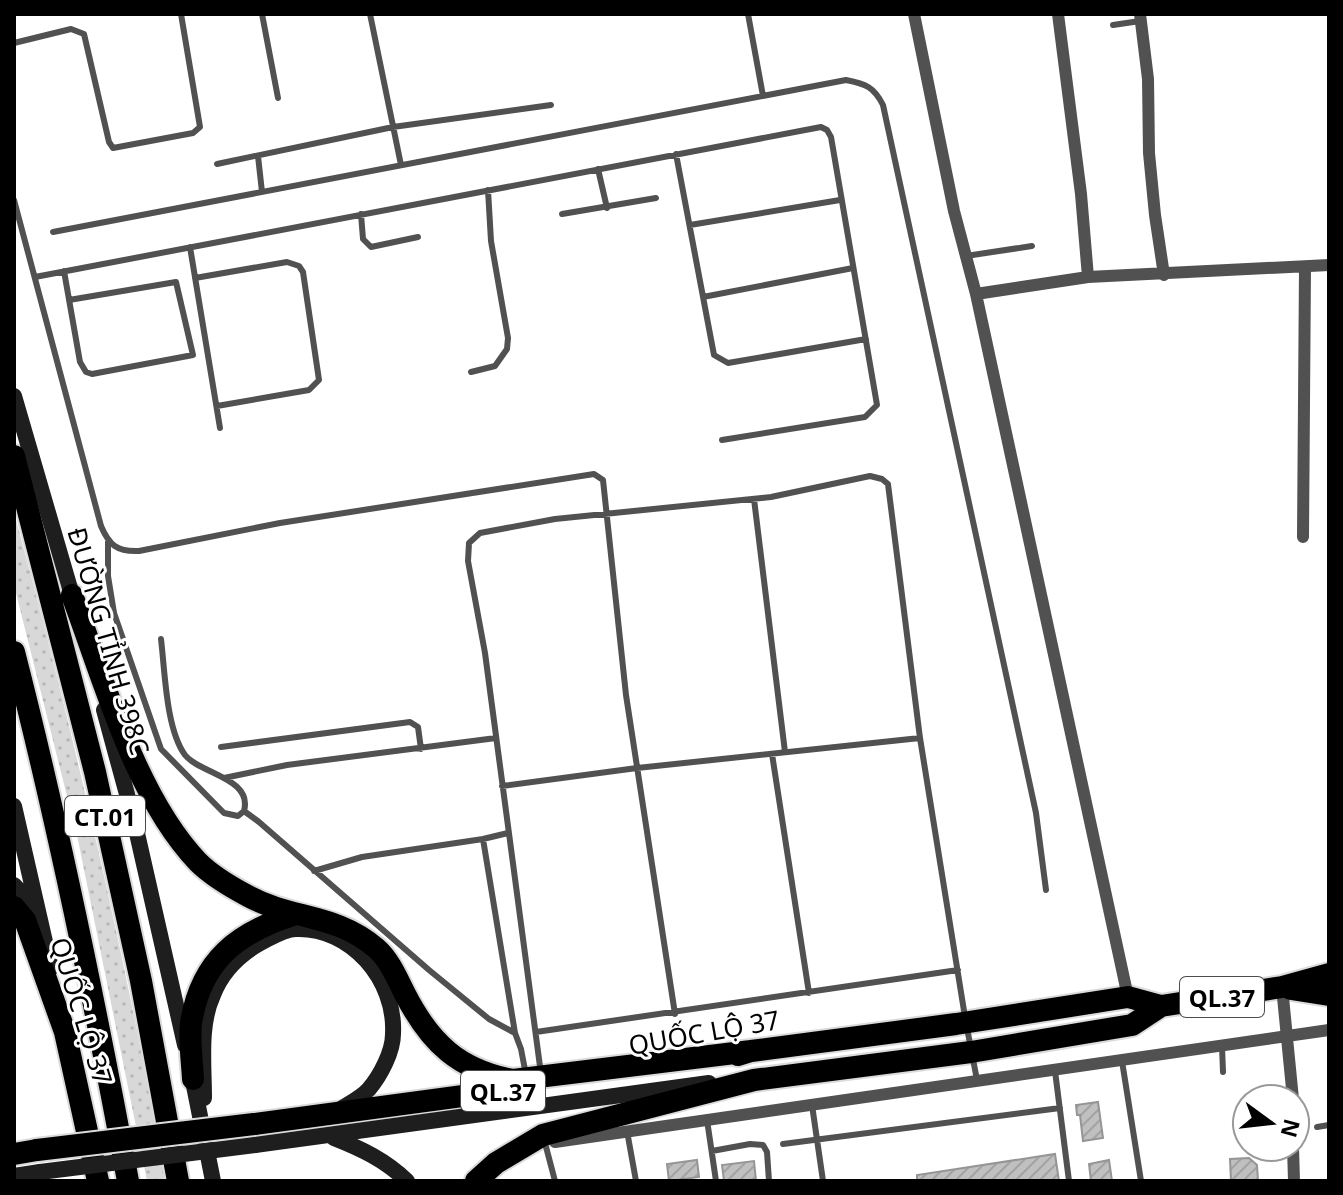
<svg xmlns="http://www.w3.org/2000/svg" width="1343" height="1195" font-family="'Noto Sans',sans-serif">
  <defs>
    <pattern id="grass-dots" width="8" height="8" patternUnits="userSpaceOnUse" patternTransform="scale(2)"><rect width="8" height="8" fill="#d8d8d8"/><path d="M2 2h.1M6 6h.1" fill="none" stroke="#b8b8b8" stroke-width="1.8" stroke-linecap="round"/></pattern>
    <pattern id="building-hatch" width="6" height="6" patternUnits="userSpaceOnUse" patternTransform="scale(2)"><rect width="6" height="6" fill="#c0c0c0"/><path d="M-1 1l2-2M0 6l6-6M5 7l2-2" fill="none" stroke="#a3a3a3"/></pattern>
  </defs>
  <rect width="100%" height="100%" fill="#fff"/>
  <path fill="url(#grass-dots)" d="M14,512C74,733 125,956 166,1181H147L78,840L14,585Z"/>
  <path fill="url(#building-hatch)" stroke="#959595" stroke-width="2" d="M1098,1102L1103,1138L1083,1141L1080,1115H1077L1076,1105Z
    M1055,1154L1059,1181H917V1175Z
    M1249,1158L1257,1165L1258,1181H1231L1230,1159Z
    M697,1160L699,1177L669,1181L667,1164Z
    M1109,1160L1112,1181H1091L1089,1164Z
    M754,1161L756,1181H724L722,1165Z"/>
  <g fill="none" stroke-linecap="round" stroke-linejoin="round">
    <defs>
      <path id="highway" d="M14,456L95,772L141,981L178,1181
        M72,595C104,680 135,796 198,862C212,876 231,887 248,896C292,920 335,913 376,948C389,959 397,978 405,994C430,1043 459,1070 513,1080L751,1051
        M14,652C59,827 95,1003 128,1181
        M14,907L25,920L65,1032L98,1181
        M1291,989L1329,995
        M738,1055L751,1051L956,1024L1128,997L1161,1006
        M193,1079C192,1061 189,1041 191,1023C201,960 238,932 296,914
        M254,1124L522,1088
        M14,1154L37,1150
        M476,1181L496,1163L543,1135L754,1080L971,1052L1132,1025L1161,1006L1282,987L1329,974"/>
    </defs>
    <use href="#highway" stroke="#dbdbdb" stroke-width="26"/>
    <path stroke="#515151" stroke-width="6" d="M262,14L278,98
      M370,14L401,165
      M748,14L763,96
      M1113,25L1140,21
      M14,43L71,29L84,34L109,142L113,148L193,133L200,127L181,14
      M676,154L714,355L728,363L866,339
      M258,156L262,192
      M217,164L393,127L551,105
      M598,169L607,208
      M14,200L101,526C109,545 117,552 139,551L280,523L594,474L603,480L626,695L675,1014
      M361,214L363,239L371,247L418,237
      M562,214L656,198
      M690,225L840,200
      M53,232L846,80C866,84 874,87 883,105L1036,813L1046,890
      M190,247L220,428
      M966,256L1032,246
      M64,271L80,362L86,372L92,374L193,355L176,282L69,300
      M35,277L821,127L827,130L831,137L877,405L865,417L722,440
      M195,278L287,262L299,266L303,272L319,380L309,390L217,406
      M703,297L853,268
      M471,372L495,366L507,349L508,338L491,241L488,190
      M754,499L785,752
      M108,541V576L114,613L161,749L224,813L238,816L244,811L259,822L429,970L489,1019L515,1033L521,1049L526,1075
      M161,639C165,672 166,729 185,755C200,774 253,778 244,811
      M221,747L410,722L418,727L421,749
      M772,754L809,993
      M224,778L287,765L496,738
      M502,786L637,768L920,738
      M483,839L515,1033
      M314,871L362,857L483,839L508,833
      M967,1028L977,1080
      M536,1032L958,970
      M1222,1046L1223,1072
      M1122,1061L1141,1181
      M1055,1071L1069,1181
      M541,1074L485,653L468,561L469,543L480,533L555,519L771,497L870,476L882,479L888,484L920,738L965,1017
      M812,1105L823,1181
      M707,1120L716,1181
      M1317,1127L1329,1125
      M627,1131L636,1181
      M545,1143L555,1181
      M783,1144L1060,1108
      M712,1151L750,1144L763,1145L767,1152L769,1181"/>
    <path stroke="#515151" stroke-width="12" d="M914,14L954,211L976,294L1128,997
      M1058,14L1081,194L1088,277
      M1140,14L1148,79L1149,153L1155,215L1164,275
      M976,294L1088,277L1329,265
      M1303,537L1305,267
      M1282,987L1293,1099
      M555,1142L1329,1030
      M1293,1147L1294,1181"/>
    <path stroke="#1e1e1e" stroke-width="16" d="M14,396L74,602
      M104,710L134,820L185,1045
      M14,806L51,968
      M14,885L33,905L35,912
      M191,1071L213,1181
      M204,1098C204,1065 199,1025 213,995C222,972 240,954 262,942C272,937 285,929 296,929C351,927 396,980 393,1034C393,1052 380,1076 369,1089C361,1098 348,1104 339,1110
      M334,1138C362,1149 385,1160 407,1181
      M255,1145L709,1083
      M14,1176L40,1172"/>
    <use href="#highway" stroke="#000" stroke-width="22"/>
    <defs>
      <path id="highway-bridge" d="M37,1150L254,1124"/>
    </defs>
    <use href="#highway-bridge" stroke="#dbdbdb" stroke-width="26" stroke-linecap="butt"/>
    <path stroke="#1e1e1e" stroke-width="16" d="M40,1172L255,1145"/>
    <use href="#highway-bridge" stroke="#000" stroke-width="22"/>
  </g>
  <g text-anchor="middle" dominant-baseline="central" stroke-width="6" stroke-linejoin="round" paint-order="stroke">
    <g fill="#fff" stroke="#4c4c4c" stroke-width="2">
      <rect x="65" y="796" width="80" height="40" rx="6"/>
      <rect x="1180" y="977" width="84" height="40" rx="6"/>
      <rect x="461" y="1071" width="84" height="40" rx="6"/>
    </g>
    <g font-size="24" font-weight="bold" fill="#000">
      <text x="105" y="816">CT.01</text>
      <text x="1222" y="997">QL.37</text>
      <text x="503" y="1091">QL.37</text>
    </g>
    <g font-size="26" fill="#000" stroke="#fff">
      <text transform="translate(109 641) rotate(74)">ĐƯỜNG TỈNH 398C</text>
      <text transform="translate(82 1011) rotate(73)">QUỐC LỘ 37</text>
      <text transform="translate(704 1032) rotate(-10)">QUỐC LỘ 37</text>
    </g>
  </g>
  <rect width="1343" height="1195" fill="none" stroke="#000000" stroke-width="32"/>
  <g transform="translate(1271 1123) rotate(105)"><circle r="38" fill="#ffffff" stroke="#999999" stroke-width="2"/>
  <path d="M0-6L14 30L0 20L-14 30Z" fill="#000000"/>
  <text y="-12" font-size="22" font-weight="bold" text-anchor="middle" fill="#000000">N</text>
  </g>
</svg>
